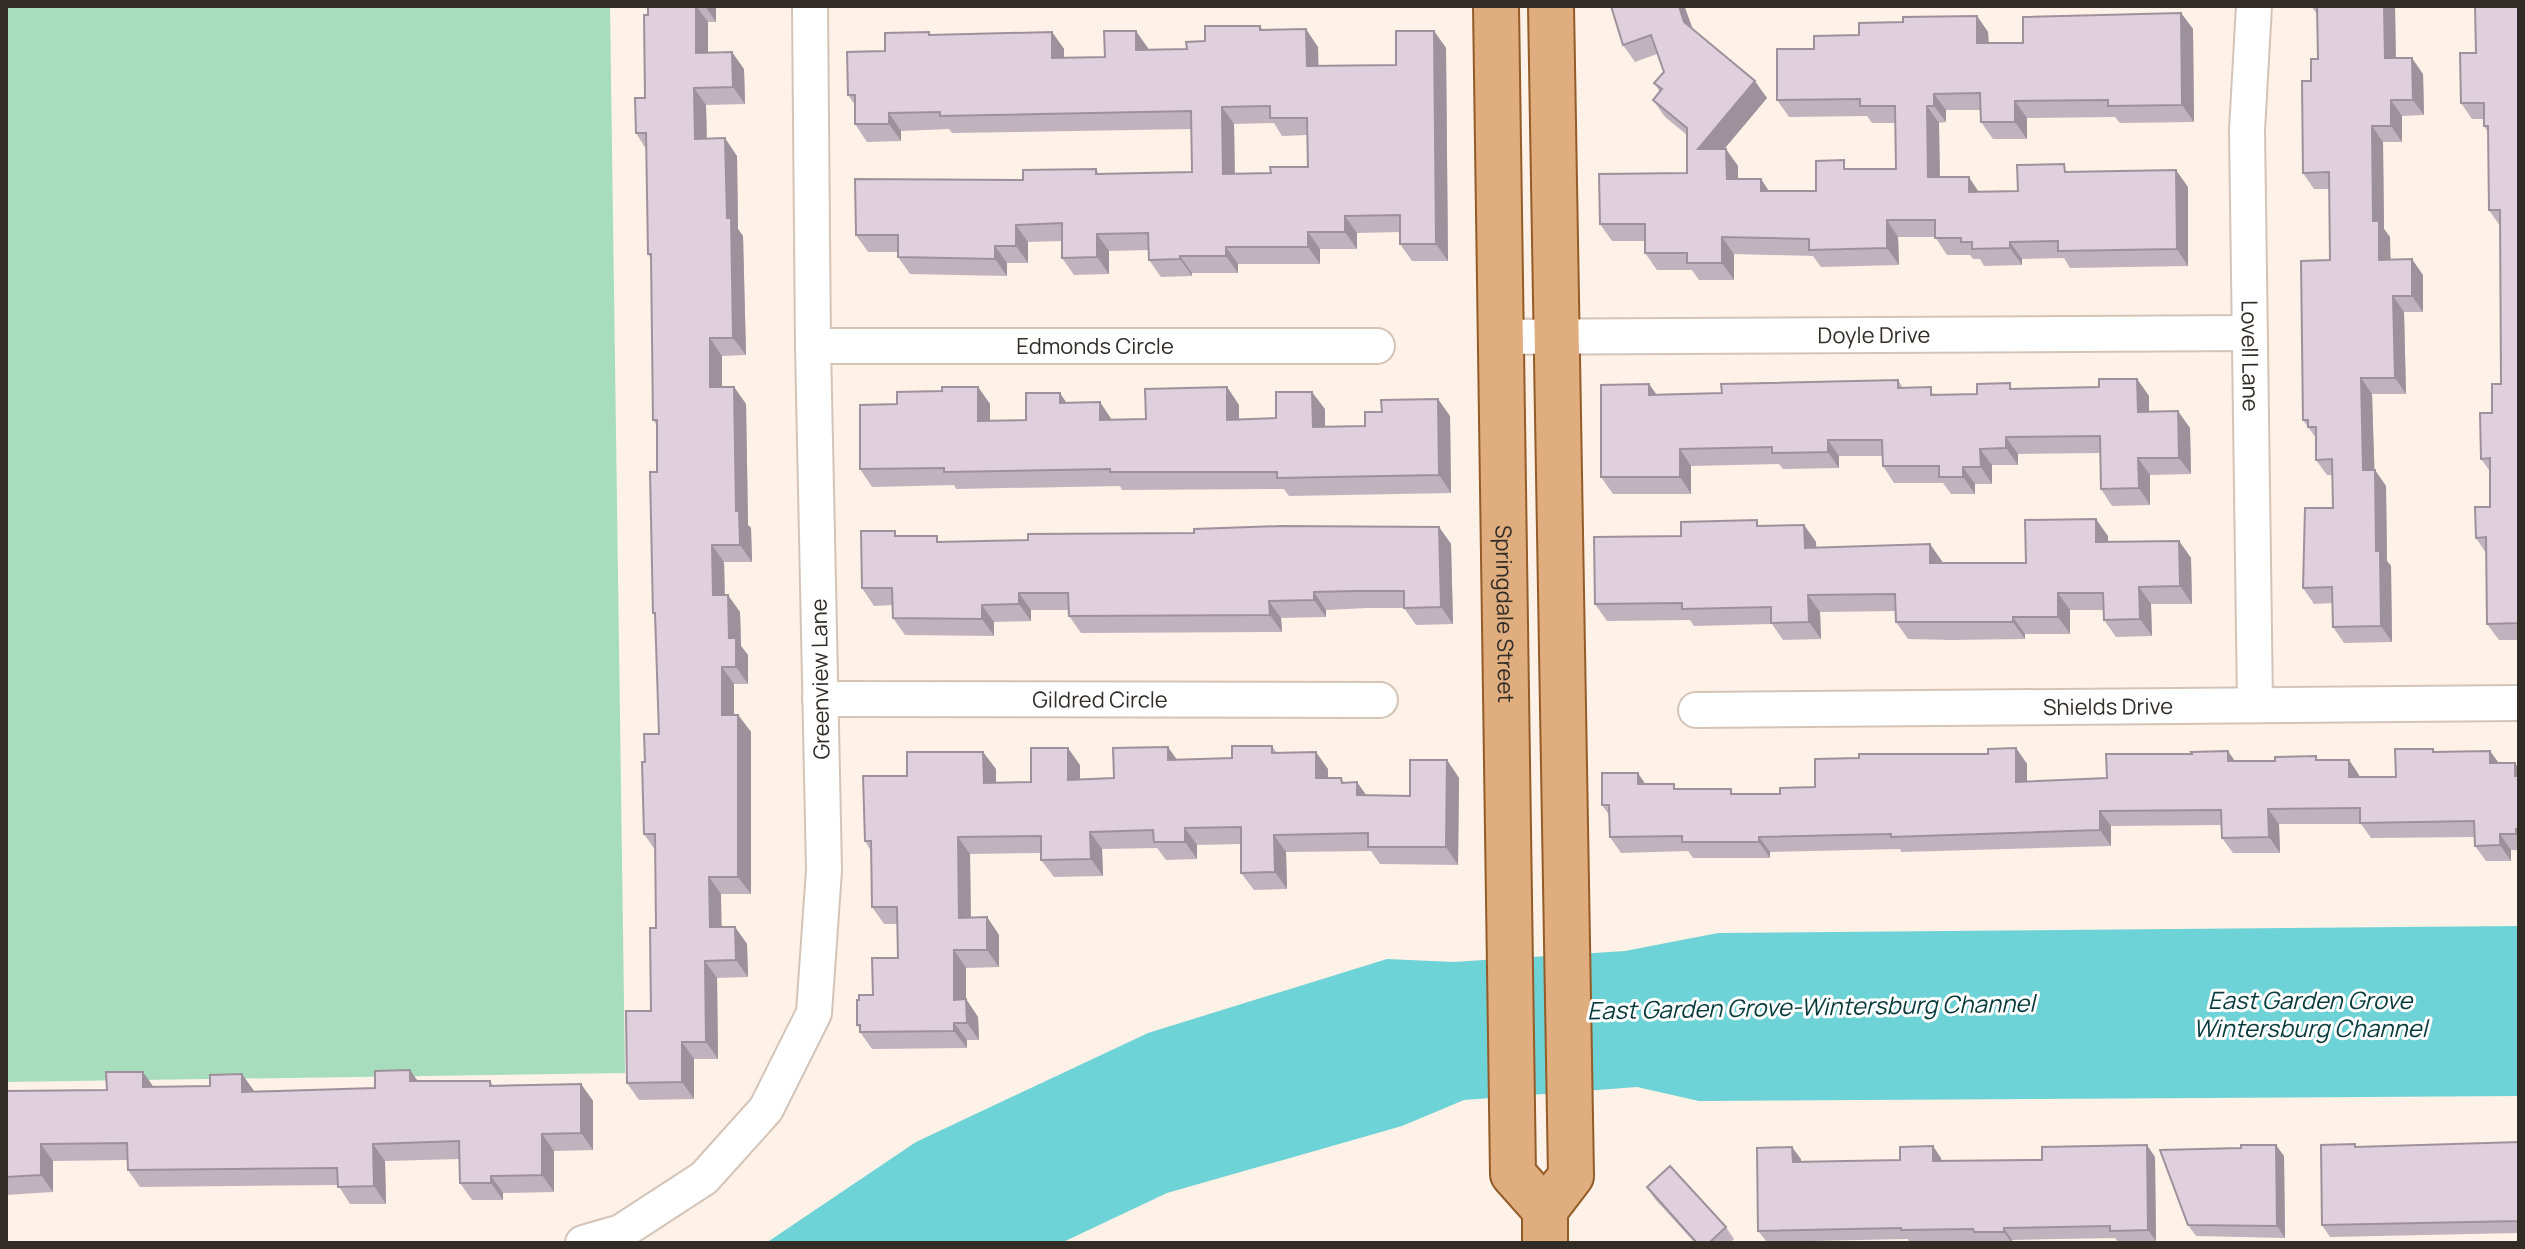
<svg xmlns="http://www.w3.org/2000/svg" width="2525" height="1249" font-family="Manrope,sans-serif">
  <rect width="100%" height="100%" fill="#fef1e7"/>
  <path fill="#a7ddbd" d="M6,6H610L625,1073L6,1082Z"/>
  <path fill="#6dd3d6" d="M2519,926V1096L1699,1101L1637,1087L1464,1100L1402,1126L1167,1193L1061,1243H766L916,1142L1148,1033L1387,959L1454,962L1625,951L1718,933Z"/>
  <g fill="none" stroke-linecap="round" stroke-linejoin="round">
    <defs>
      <g id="minor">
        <path id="s1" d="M2254,6L2247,130L2255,704"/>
        <path id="s2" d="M1500,337L2249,333"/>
        <path id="s3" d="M813,346H1377"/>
        <path id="s4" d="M820,699L1380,700"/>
        <path id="s5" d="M1696,710L2519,703"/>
        <path d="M583,1243L621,1232L704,1178L766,1109L814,1013L824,870L813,346L810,6"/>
      </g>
      <g id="major">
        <path id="s6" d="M1496,6L1513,1174L1545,1210"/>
        <path d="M1545,1243V1210L1571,1176L1551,6"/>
      </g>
    </defs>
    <use href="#minor" stroke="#d4c4b8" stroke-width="38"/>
    <use href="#major" stroke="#945c28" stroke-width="48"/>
    <use href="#minor" stroke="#fff" stroke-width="34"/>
    <use href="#major" stroke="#dfad7e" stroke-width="44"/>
  </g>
  <path fill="#c1b3be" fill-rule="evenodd" d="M648,6H716V22H708V53L744,69L745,104L706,105L707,139L737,156L738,229L743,236L746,355L722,356V387H734L746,404L748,525L751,528L752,562H724L725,595L740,612L741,646L748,655V684H734V715H738L751,732V894H721V927H735L747,944L748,977L717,978L718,1059H694V1099L639,1100L627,1083L651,1011L656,928L655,850L644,834L645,762L659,734L655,616L653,613L657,472V425L653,420L651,259L648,254L646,149L636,133L645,98Z
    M2311,6H2395L2396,58L2423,74L2424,115L2402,116V142H2383L2384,229L2390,237V260L2423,275V312H2404L2406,394H2372L2374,470L2386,486L2387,561L2391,566L2392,642L2344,643L2333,627L2332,603L2314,604L2303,588L2333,508L2332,475H2327L2316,460V438L2303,420L2330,260V189H2314L2303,173L2311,81L2318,59L2317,14Z
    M2519,6V640H2499L2487,624L2486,553L2476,538L2490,507V471L2481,459L2492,413L2501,384L2500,226L2489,210L2488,132L2484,126V119H2472L2461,103L2476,53Z
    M1685,8L1693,29L1767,98L1724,149L1738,166V179H1761L1769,191H1816L1851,169H1896L1895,123H1872L1867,116L1789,117L1777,100L1814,49L1903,22L1977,16L1988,32L1989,43H2023L2181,13L2193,29L2194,122L2120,123L2115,117L2027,118V139H1993L1981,122V110H1946V122L1939,123L1940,177L1979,191H2018L2070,172L2188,187V266L2070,268L2064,258L2022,259V265L1984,266L1980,259H1973L1970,255H1947L1935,237H1898L1899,265L1821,267L1813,256L1734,254V280H1699L1692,270H1657L1645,253V241H1612L1600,224L1687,173V135L1665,117L1653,100L1660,92L1654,83L1664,72L1657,54L1635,62L1623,45Z
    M1260,26L1263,30L1318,47V66L1396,65L1434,31L1446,48L1448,261H1412L1400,244V232L1357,233V249H1320V264H1238V273H1192V276L1161,277L1149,260L1148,250L1109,251V274L1074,275L1062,258V241L1028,242V263H1007V276L910,274L898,257V252H868L856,235L1023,180L1096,169L1099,174L1192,172L1191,129L952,133L949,129L901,131V141L867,142L855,124V105L848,95L885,51L931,35L1052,32L1064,49V58L1105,57L1148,48V50L1187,49L1205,41ZM1274,123L1282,136L1307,135L1308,167L1271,173L1235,174L1234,124Z
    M2137,379L2149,396V412L2190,428L2191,474L2150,475V505L2112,506L2101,489L2100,453L2018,454V465H1992V484H1975V494H1951L1943,483H1894L1883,466V456H1839V468L1783,469L1779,464L1691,466V494H1613L1601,477L1649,384L1656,394L1722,393L1898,380L1903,388L1936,394H1977L2013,388L2099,387Z
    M978,387L990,404V421L1026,420L1067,403L1112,420L1146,419L1227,387L1239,405V419L1276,418L1325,409V427L1365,426L1450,416L1451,493L1289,496L1284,489L1122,490L1120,486L956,489L954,485L872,487L860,469L897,404L942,391Z
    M1804,525L1816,542V548L1930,544L1942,563H2026L2108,536V542L2179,541L2191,558L2192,604H2151L2152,636L2116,637L2104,620V610H2070V634H2025V639L1951,640L1908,639L1896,622V611L1820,612L1821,639L1783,640L1772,624L1694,626L1690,620L1607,621L1595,604L1761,526Z
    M1439,527L1451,544L1453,624L1416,625L1404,608H1367L1326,610V617L1281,618L1282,632L1081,633L1069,616V610H1031V621L994,622V636L905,635L893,618V605L874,606L862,588L899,536L941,542L1028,540L1194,533Z
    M1272,746L1277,753L1328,769V778L1345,782L1366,795L1410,796L1447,760L1459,778L1458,865L1380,864L1371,851L1286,852L1287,889L1254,890L1241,873V844L1197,845V859L1166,860L1157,848L1102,849L1103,876L1054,877L1041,860V853L970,854L971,918L987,917L999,935V967L966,968V999L978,1017L979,1040H967V1048L872,1049L860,1032V1029L857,1025L873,995L898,958V924H884L872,907L871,851L865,841L907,776L996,769V783L1031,782L1080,765V779L1114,778L1177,760L1232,758Z
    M2016,748L2027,764V782L2107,778L2235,761L2349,760L2359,775V777H2396L2435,752L2490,751L2498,763H2515L2519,769V850H2511V861H2486L2475,846V837L2371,838L2361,824H2279L2280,853H2233L2222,838V825L2111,826V846L1901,852L1900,849L1770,852V858H1693L1688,851L1621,853L1610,837L1609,815L1602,805L1646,784L1678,789L1735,794H1780L1815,787L1859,758L1988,754Z
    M410,1070L417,1081H490L493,1085L581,1084L593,1101V1150L554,1151V1192L503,1193V1200H472L460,1183L459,1159L385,1161L386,1204H350L338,1185L140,1187L128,1170L127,1160L53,1161V1192L6,1195V1091L107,1090L154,1087L210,1086L242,1074L254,1091L375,1088Z
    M2519,1142V1233L2330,1237L2322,1225L2357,1147Z
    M2241,1148L2284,1156L2285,1238L2196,1236L2188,1225Z
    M2155,1157L2156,1241L2118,1242L2115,1238L2012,1240V1243H1981L1980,1241L1909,1242L1908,1239L1767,1242L1758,1231L1801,1159V1162L1900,1160L1941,1158V1161Z
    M1647,1187L1726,1227L1734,1239L1730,1243H1695L1655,1199Z"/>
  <path fill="#9d929b" d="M696,6L708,22V70L696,53Z
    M705,6H716V22Z
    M1679,6H1684L1685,8L1696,39L1684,22Z
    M2384,6H2395L2396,74L2385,58Z
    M2181,13L2193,29L2194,122L2182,105Z
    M1977,16L1988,32L1989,60L1977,43Z
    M1306,29L1318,47L1319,83L1307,66Z
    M1136,31L1148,48V67L1136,50Z
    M1434,31L1446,48L1448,261L1436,244Z
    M1052,32L1064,49V75L1052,58Z
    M732,52L744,69L745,104L733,87Z
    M2412,58L2423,74L2424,115L2413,100Z
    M1755,81L1767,98L1710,166L1698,149Z
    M694,88L706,105L707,156L695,139Z
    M1934,94L1946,110V122L1934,106Z
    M2391,100L2402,116V142L2391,126Z
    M2015,101L2027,118V139L2015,122Z
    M1927,106L1939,123L1940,194L1928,177Z
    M1222,107L1234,124L1235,191L1223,174Z
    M889,113L901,131V141L889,124Z
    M2372,126L2383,142L2384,229L2390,237L2391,276L2379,260L2373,221Z
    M725,138L737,156L738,229L743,236L746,355L733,338L727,218Z
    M1726,149L1738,166V196L1727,179Z
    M2176,170L2188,187V266L2177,249Z
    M1969,177L1980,194L1969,192Z
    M1761,179L1772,196L1761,191Z
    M1345,216L1357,233V249L1345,232Z
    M1887,220L1898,237L1899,265L1887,248Z
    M1016,225L1028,242V263L1016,246Z
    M1308,232L1320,249V264L1308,247Z
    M1097,234L1109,251V274L1097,257Z
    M1722,237L1734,254V280L1722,263Z
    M2010,242L2022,259V265L2010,248Z
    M995,246L1007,263V276L995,259Z
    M1226,247L1238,264V273L1226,256Z
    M1180,256L1192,273V276L1180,259Z
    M2412,259L2423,275V312L2412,296Z
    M2393,296L2404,312L2406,394L2395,378Z
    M710,338L722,356V405L710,387Z
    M2361,378L2372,394L2375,486L2363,470Z
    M2137,379L2149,396V429L2138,412Z
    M1649,384L1661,401L1649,395Z
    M734,387L746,404L748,525L751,528L752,562L740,545L736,511Z
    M978,387L990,404V438L978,421Z
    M1227,387L1239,405V437L1227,420Z
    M1312,392L1325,409V444L1313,427Z
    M1060,393L1072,411L1060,403Z
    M1438,399L1450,416L1451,493L1439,475Z
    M1100,402L1112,420H1100Z
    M2178,411L2190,428L2191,474L2179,458Z
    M2006,437L2018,454V465L2006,448Z
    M1828,440L1839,456V468L1828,452Z
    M1680,449L1691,466V494L1680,477Z
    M1980,449L1992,465V484L1981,467Z
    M2138,458L2150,475V505L2139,488Z
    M1963,467L1975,484V494L1963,477Z
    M2375,470L2386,486L2387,561L2391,566L2392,642L2381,626L2376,551Z
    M2096,519L2108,536V560L2096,542Z
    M1804,525L1816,542L1817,565L1805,548Z
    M1439,527L1451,544L1453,624L1441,607Z
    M2179,541L2191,558L2192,604L2180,586Z
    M1930,544L1942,561V581L1930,563Z
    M712,545L724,562L725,612L713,595Z
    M2139,587L2151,604L2152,636L2140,619Z
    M1314,592L1326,610V617L1314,600Z
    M1019,593L1031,610V621L1019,604Z
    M2058,593L2070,610V634L2058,617Z
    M728,595L740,612L741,646L748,655V684L736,667L729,638Z
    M1808,595L1820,612L1821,639L1809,622Z
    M1269,601L1281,618L1282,632L1270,615Z
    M982,605L994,622V636L982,619Z
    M2013,617L2025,634V639L2013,622Z
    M722,667L734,684V733L722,715Z
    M738,715L751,732V894L738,877Z
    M1168,747L1180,764L1168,760Z
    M1068,748L1080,765V797L1068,780Z
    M2016,748L2027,764V798L2016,782Z
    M2228,751L2239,767L2228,761Z
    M2490,751L2501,766L2490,763Z
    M983,752L996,769V800L984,783Z
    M1316,752L1328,769V795L1316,778Z
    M1447,760L1459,778L1458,865L1446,847Z
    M2349,760L2359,775L2360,793L2349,777Z
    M2515,763L2519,769V782L2515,776Z
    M1638,773L1648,788L1638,784Z
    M1357,782L1369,799L1357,795Z
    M2268,809L2279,824L2280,853L2269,837Z
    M2100,811L2111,826V846L2100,830Z
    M1185,828L1197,845V859L1185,842Z
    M1090,832L1102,849L1103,876L1091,859Z
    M2500,834L2511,850V861L2500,845Z
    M1274,835L1286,852L1287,889L1275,872Z
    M958,837L970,854L971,935L959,918Z
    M1759,837L1770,852V858L1759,842Z
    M709,877L721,894L722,944L710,927Z
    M987,917L999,935V967L987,950Z
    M735,927L747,944L748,977L736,960Z
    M954,950L966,968V1017L954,1000Z
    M705,961L717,978L718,1059L706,1042Z
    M966,999L978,1017L979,1040L967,1023Z
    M954,1023L967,1040V1048L954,1031Z
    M682,1042L694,1059V1099L682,1082Z
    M410,1070L422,1087L410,1081Z
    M143,1072L155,1089L143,1087Z
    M242,1074L254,1091L242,1092Z
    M581,1084L593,1101V1150L581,1133Z
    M542,1134L554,1151V1192L542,1175Z
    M41,1144L53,1161V1192L41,1175Z
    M373,1144L385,1161L386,1204L374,1186Z
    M2147,1145L2155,1157L2156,1241L2148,1230Z
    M2276,1145L2284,1156L2285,1238L2277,1226Z
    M1933,1146L1941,1158V1173L1933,1161Z
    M1792,1147L1801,1159V1173L1793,1162Z
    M491,1176L503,1193V1200L491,1183Z
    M2004,1228L2012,1240V1243L2004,1232Z"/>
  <path fill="#e0d0dd" stroke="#9d929b" stroke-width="2" fill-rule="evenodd" d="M648,6H696V53L732,52L733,87L694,88L695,139L725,138L727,218H731L733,338H710V387H734L736,511H739L740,545H712L713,595H728L729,638H736V667H722V715H738V877H709L710,927H735L736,960L705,961L706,1042H682V1082L627,1083L626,1011H651L650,928H656L655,834H644L642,762H645L644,734H659L655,613H653L650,472H657V420H653L651,254H648L646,133H636L635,98H645L644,15H648Z
    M1611,6H1679L1684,22L1755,81L1698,149H1726L1727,179H1761V191H1816V161L1844,160V169H1896L1895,106H1860V99L1777,100V49H1814V36L1859,35V23L1903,22V17L1977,16V43H2023V17L2181,13L2182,105L2108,106V100L2015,101V122H1981L1980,93L1934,94V106H1927L1928,177H1969V192L2018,191L2017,165L2064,164L2065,172L2176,170L2177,249L2058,251V241L2010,242V248L1972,249V242H1961V238H1935V220H1887V248L1809,250V239L1722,237V263H1687V253H1645V224H1600L1599,174L1687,173V128L1653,100L1662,89L1654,83L1664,72L1651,35L1623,45Z
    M2317,6H2384L2385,58H2412L2413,100H2391V126H2372L2373,221H2379V260L2412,259V296H2393L2395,378H2361L2363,470H2375L2376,551H2380L2381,626L2333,627L2332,587L2303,588L2305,508H2333L2332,459L2316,460V427H2308V420H2303L2301,261L2330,260L2329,172L2303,173L2302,81H2311V59H2318Z
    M2475,6H2519V623L2487,624L2486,537L2476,538L2475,507H2490V458L2481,459L2480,413H2492V384H2501L2500,210H2489L2488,126H2484V103H2461L2460,53H2476Z
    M1205,26H1260V30L1306,29L1307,66L1396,65V31H1434L1436,244H1400V215L1345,216V232H1308V247H1226V256H1180V259L1149,260L1148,233L1097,234V257L1062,258V223L1016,225V246H995V259L898,257V235H856L855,179L1023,180V170L1096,169V174L1192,172L1191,111L940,116V112L889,113V124H855V95H848L847,52L885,51V33L929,32V35L1052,32V58L1105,57L1104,31H1136V50L1187,49L1186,42L1205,41ZM1270,106V118H1307L1308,167H1270L1271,173L1223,174L1222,107Z
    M2099,379H2137L2138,412L2178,411L2179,458H2138L2139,488L2101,489L2100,436L2006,437V448L1980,449L1981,467H1963V477H1939V466H1883L1882,440H1828V452L1772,453V447L1680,449V477H1601V385L1649,384V395L1722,393L1721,384L1898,380V388L1931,387V395L1977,394V384L2010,383V389L2099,387Z
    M942,387H978V421L1026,420V393H1060V403L1100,402V420L1146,419L1145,389L1227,387V420L1276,418V392H1312L1313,427L1365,426V412H1382L1381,400L1438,399L1439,475L1277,478V472H1110V469L944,472V468L860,469V405L897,404V392L942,391Z
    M2096,519V542L2179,541L2180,586L2139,587L2140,619L2104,620L2103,593H2058V617H2013V622H1896L1895,594L1808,595L1809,622L1771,623V607L1682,609V603L1595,604L1594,537L1681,536V522L1757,520V526L1804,525L1805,548L1930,544V563H2026L2025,520Z
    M1281,526L1439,527L1441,607L1404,608V591H1354L1314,592V600L1269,601L1270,615L1069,616L1068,593H1019V604L982,605V619L893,618L892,588H862L861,531H895V536H937V542L1028,540V534L1194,533V529Z
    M1232,746H1272V753L1316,752V778H1341L1342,783L1357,782V795L1410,796V760H1447L1446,847H1368V833L1274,835L1275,872L1241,873V827L1185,828V842H1154L1153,830L1090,832L1091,859L1041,860V836L958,837L959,918L987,917V950H954V1000L966,999L967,1023H954V1031L860,1032V1025H857V1000H859V995H873L872,958H898L897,907H872L871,841H865L863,776H907V752H983L984,783L1031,782V748H1068V780L1114,778L1113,748L1168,747V760L1232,758Z
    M2016,748V782L2107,778L2106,754H2192L2191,752L2228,751V761H2275V757L2316,756V760H2349V777H2396L2395,749H2433V752L2490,751V763H2515V776H2519V829H2516V834H2500V845L2475,846L2474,821L2360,823V808L2268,809L2269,837L2222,838L2221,810L2100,811V830L1891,837V834L1759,837V842H1682V836L1610,837L1609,805H1602V773H1638V784H1674V789H1731V794H1780V788L1815,787V759L1859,758V754H1988V749Z
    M410,1070V1081H490V1086L581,1084V1133L542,1134V1175L491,1176V1183H460L459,1141L373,1144L374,1186L338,1187L337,1168L128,1170L127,1143L41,1144V1175L6,1177V1091L107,1090L106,1072H143V1087L210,1086V1075L242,1074V1092L375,1088V1071Z
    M2519,1142V1221L2322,1225L2321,1145L2355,1144V1147Z
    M2147,1145L2148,1230L2110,1231V1226L2004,1228V1232H1974L1973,1229L1901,1230V1228L1758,1231L1757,1148L1792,1147L1793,1162L1900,1160V1147L1933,1146V1161L2042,1160V1147Z
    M2241,1145H2276L2277,1226L2188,1225L2160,1150L2241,1148Z
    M1670,1166L1726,1227L1709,1243H1697L1647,1187Z"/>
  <g text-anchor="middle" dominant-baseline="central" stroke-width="6" stroke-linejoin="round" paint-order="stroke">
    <g font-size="22" fill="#322c27" stroke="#fff">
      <text stroke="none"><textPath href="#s2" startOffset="374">Doyle Drive</textPath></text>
      <text stroke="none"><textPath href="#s3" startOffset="282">Edmonds Circle</textPath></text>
      <text stroke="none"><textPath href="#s1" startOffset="350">Lovell Lane</textPath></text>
      <text stroke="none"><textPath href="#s6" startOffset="608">Springdale Street</textPath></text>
      <text transform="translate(820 679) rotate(-91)">Greenview Lane</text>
      <text stroke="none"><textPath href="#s4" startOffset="280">Gildred Circle</textPath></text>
      <text stroke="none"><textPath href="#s5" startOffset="412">Shields Drive</textPath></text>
    </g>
    <g font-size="24" font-style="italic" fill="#073a3b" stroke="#fff">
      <text x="2310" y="999">East Garden Grove<tspan x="2310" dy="28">Wintersburg Channel</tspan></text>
      <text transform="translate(1811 1006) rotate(-1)">East Garden Grove-Wintersburg Channel</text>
    </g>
  </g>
  <rect width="2525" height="1249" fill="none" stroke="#322c27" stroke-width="16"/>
</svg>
